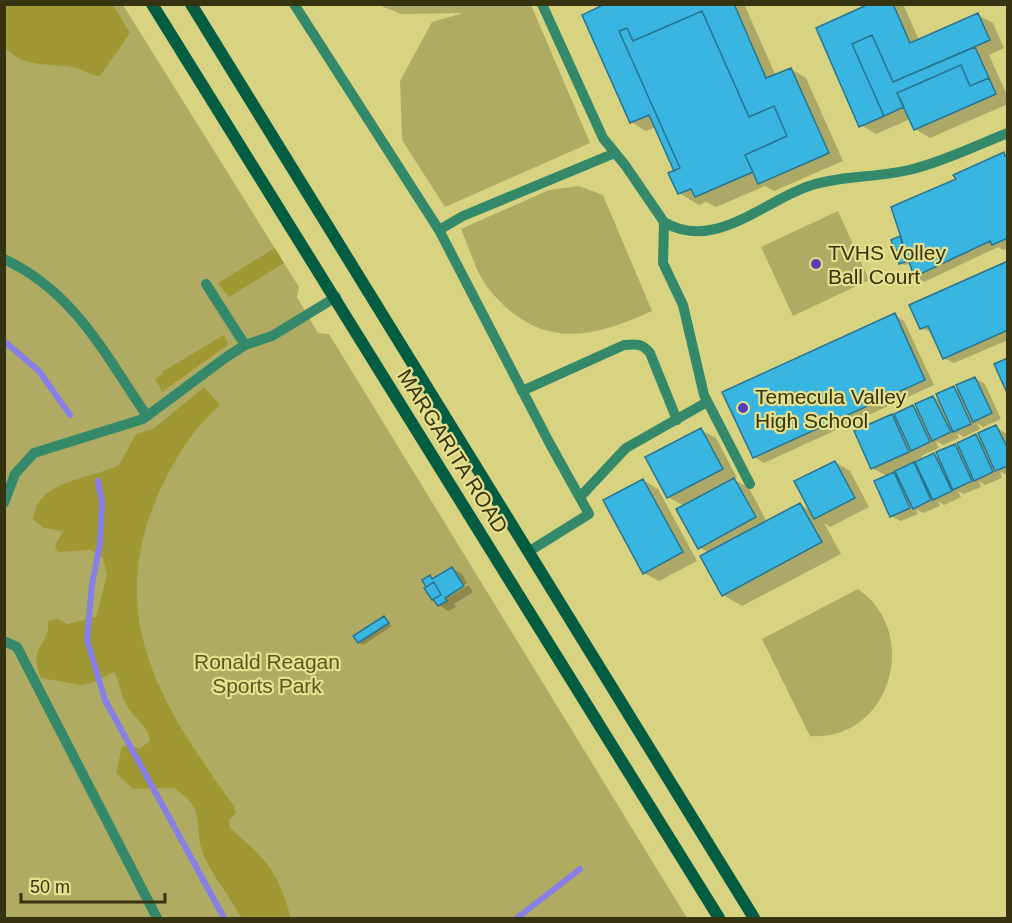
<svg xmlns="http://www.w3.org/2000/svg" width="1012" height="923" font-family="Helvetica,sans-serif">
  <rect width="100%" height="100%" fill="#d8d381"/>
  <path fill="#b0ab62" d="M5,5H123L299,287L297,297L318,333L329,334L687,918H5Z
    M378,5H531L590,143L445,207L402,140L400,81L432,22L463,13L402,14Z
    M579,186L603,195L652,311C587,341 537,349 488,288C476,273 469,247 461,229L549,190Z
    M838,211L869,280L793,316L761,247Z
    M858,589C922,633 890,742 810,736L762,639Z"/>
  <path fill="#a09933" d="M98,5H113L130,33L100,76C89,75 82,69 72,67C47,63 23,68 5,47V5Z
    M275,248L284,263L229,297L218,283Z
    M224,335L228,344L225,347L162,392L155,379L163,374L162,372Z
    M204,387L220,405C196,425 178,454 164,482C113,585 139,668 200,757C211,773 221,790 234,806L236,813L229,820L230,828C267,860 277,870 291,918H241C231,897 214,879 205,858C191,827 210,811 174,788L133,789L116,773L122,747L131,744L139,749L150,741C148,725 133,718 126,704C120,694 120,682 114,672L92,683L80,685L41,678C27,644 51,646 48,621L58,619L67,624L96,617L107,575L103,558L91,550L58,552L55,546L63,531L44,528L33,520C35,480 92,479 119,465L136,434L153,429Z"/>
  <path fill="#0003" d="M609,4H744L776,76L791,69L806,78L843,161L774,191L765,186L716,207L706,202L699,205L679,193L676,171L656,127L646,131L631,122Z
    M873,4L904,6L919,40L978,15L993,23L1004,48L989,55L1008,97V104L930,138L915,129L910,119L876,134L861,125Z
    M1004,153L1008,156V248L1003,250L998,247L924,282L915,276L911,263L905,265L900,263L893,241L902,237L958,180Z
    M1008,263V340L954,363L944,358L933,333L921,328Z
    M895,315L904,321L934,385L764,463L754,457Z
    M975,378L985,384L1001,419L983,427L977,423L980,429L964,437L957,433L959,438L943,445L936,441L939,448L921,456L923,460L934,455L941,459L955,445L961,449L976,436L983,440L996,427L1008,435V475L1000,472L1002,478L985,485L979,481L981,487L964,494L958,491L961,497L944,505L938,501L940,506L923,513L916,509L918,514L901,521L891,516L887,476L872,468L892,415L898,419L913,407L920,410L933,397L940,401L954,388L961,392Z
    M701,430L716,438L737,478L733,479L749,488L767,522L800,504L811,511L835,462L850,471L869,507L830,527L824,523L841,554L742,606L723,595L709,553L699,547L684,506L668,497Z
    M643,480L658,489L697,561L659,581L644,573Z
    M452,568L462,574L467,583L447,595V598L469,585L473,592L454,604L456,607L448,611L439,605L430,577L434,580Z
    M384,618L392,626L363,645L359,642Z"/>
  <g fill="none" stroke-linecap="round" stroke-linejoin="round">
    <path stroke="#897fe8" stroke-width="6" d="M4,341L39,371L70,415
      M98,481L102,502L100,544L92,584L87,640L105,700L224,918
      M517,918L580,869"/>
  </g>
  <path fill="#38b5e0" stroke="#29748f" stroke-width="1.5" d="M605,4H734L766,78L791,68L829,153L758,184L745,155L787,136L774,106L749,117L702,11L633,41L627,28L619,31L680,168L674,171L649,115L630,123L582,15Z
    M869,4H893L910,43L978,13L990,40L893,82L872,35L852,44L884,116L859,127L816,28Z
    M702,11L749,117L774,106L787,136L745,155L753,172L695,197L691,189L678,194L668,173L680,168L619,31L627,28L633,41Z
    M872,35L893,82L975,47L989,78L970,86L961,65L897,93L904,107L884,116L852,44Z
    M961,65L970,86L989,78L996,94L914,130L897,93Z
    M1004,152L1005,156L1008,155V238L992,245L990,241L914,277L891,207L956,179L953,175Z
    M900,236L903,248L895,251L891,240Z
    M903,248L908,261L899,264L895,251Z
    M1008,261V330L943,359L928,326L920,329L909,305Z
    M895,313L925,380L753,458L722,392Z
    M1008,358V395L994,364Z
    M975,377L992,413L973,422L956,385Z
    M954,386L971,424L953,432L936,394Z
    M933,396L951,432L932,441L915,404Z
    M913,405L930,442L911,451L894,414Z
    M892,414L909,452L871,469L854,431Z
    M996,425L1008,449V466L995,471L978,433Z
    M701,428L723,469L667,498L645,457Z
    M976,434L993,472L974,481L957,443Z
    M955,444L972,481L953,490L936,452Z
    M934,453L952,491L933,500L915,462Z
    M835,461L855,498L814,519L794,481Z
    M914,462L931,500L913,509L895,471Z
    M894,472L910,508L890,517L874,481Z
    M734,478L756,517L698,549L676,509Z
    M643,479L683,552L643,574L603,500Z
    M800,503L822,542L722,596L700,556Z
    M452,567L464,586L445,598L447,601L438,606L433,599L441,595L434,582L426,587L422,580L430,575L432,579Z
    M434,582L441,595L432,600L424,588Z
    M384,616L389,623L358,643L353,636Z"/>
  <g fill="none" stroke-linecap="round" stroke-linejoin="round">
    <path stroke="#34896a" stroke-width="10" d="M294,4L439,230L550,444L589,514L528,552
      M542,4L603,138L625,165L664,222L663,263L683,305L704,395L750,484
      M664,222C714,252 764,201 809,186C842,175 879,178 913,169C945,161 977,145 1008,133
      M439,230L463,216L615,153
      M4,259C75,292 105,355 147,416
      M206,284L245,345
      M522,391L624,345C635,344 642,343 650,353L677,420
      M580,497L626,448L707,402
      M4,503L15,474L34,453L143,419L225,358L245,345L272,336L336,297
      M4,641L17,647L157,918"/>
    <path stroke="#045d43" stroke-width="12" d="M152,4L719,918
      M191,4L754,918"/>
  </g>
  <g fill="#553fb7" stroke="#e5e08d" stroke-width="2">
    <circle cx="816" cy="264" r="6"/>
    <circle cx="743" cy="408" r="6"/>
  </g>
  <g text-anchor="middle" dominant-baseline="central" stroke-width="4.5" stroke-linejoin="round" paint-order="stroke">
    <g font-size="21" fill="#363311" stroke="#e5e08d" text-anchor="start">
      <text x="828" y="252">TVHS Volley<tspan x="828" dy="24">Ball Court</tspan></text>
      <text x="755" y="396">Temecula Valley<tspan x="755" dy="24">High School</tspan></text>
    </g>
    <g font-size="21" fill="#363311" stroke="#e5e08d">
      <text transform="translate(453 451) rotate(58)">MARGARITA ROAD</text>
    </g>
    <g font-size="21" fill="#5a5722" stroke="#e5e08d">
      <text x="267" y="661">Ronald Reagan<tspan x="267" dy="24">Sports Park</tspan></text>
    </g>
  </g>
  <rect width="1012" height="923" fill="none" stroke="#363311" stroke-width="12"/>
  <path d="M21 893v9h144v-9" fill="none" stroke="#363311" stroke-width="3"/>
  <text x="30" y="893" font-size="18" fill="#363311" stroke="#e5e08d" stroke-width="4.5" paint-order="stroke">50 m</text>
</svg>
